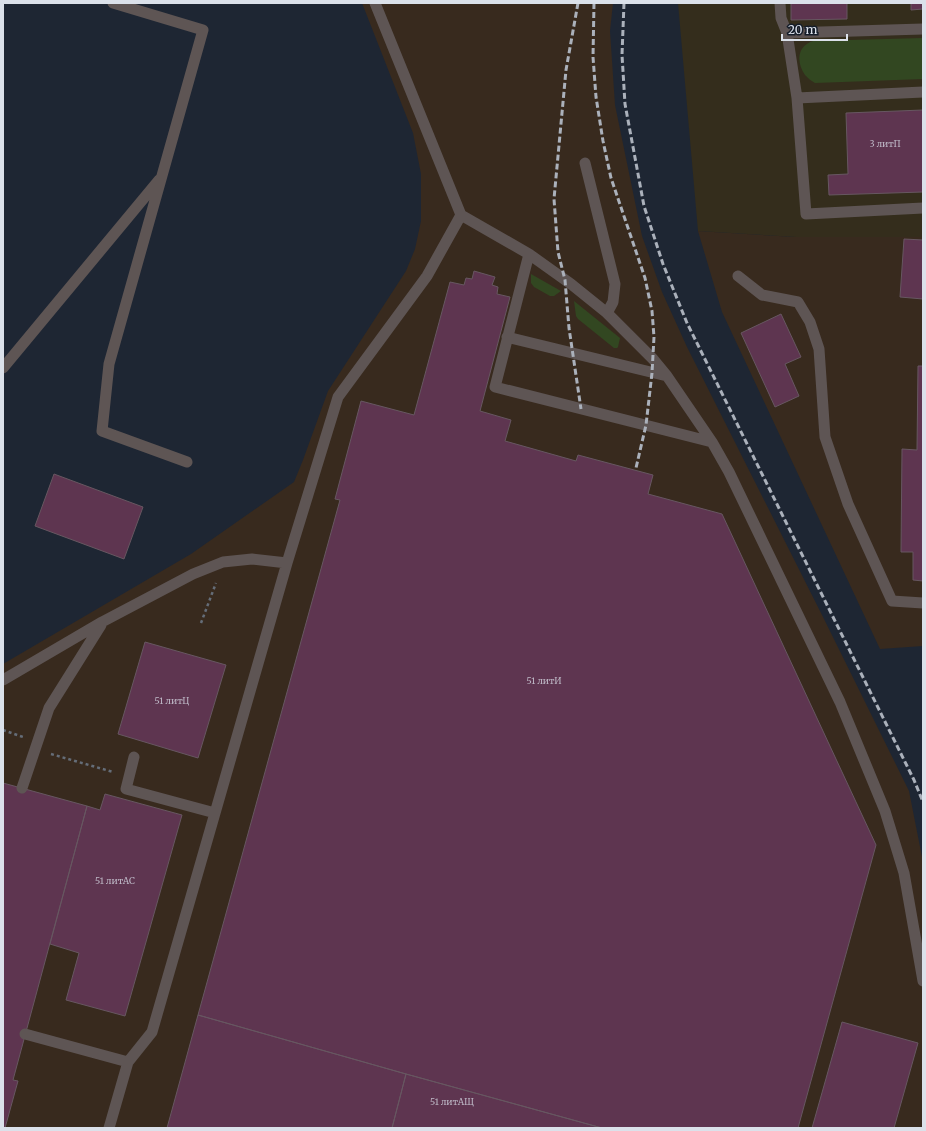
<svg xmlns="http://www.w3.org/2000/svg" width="926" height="1131" font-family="Merriweather,serif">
  <rect width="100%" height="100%" fill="#1e2633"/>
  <path fill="#382a1e" d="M362,3H613L610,31L615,105L642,236L662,292L687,347L824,619L909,791L923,862V1128H3V664L191,554L294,482L303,460L328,391L406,271L415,249L421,221V174L413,133Z
    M698,231L796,237H923V646L880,649L722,312Z"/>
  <path fill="#342d1c" d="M678,3H923V237H796L698,231Z"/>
  <path fill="#324721" d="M923,38V79L815,83C811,81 808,78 805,75C796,62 797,46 813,41Z
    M531,274L561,291L554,296H550L534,287L531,283Z
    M574,301L620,338L618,347L617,348H614L578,319L576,316Z"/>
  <path fill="#5e3550" stroke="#675761" d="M791,3H847V19L791,20Z
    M911,3H923V9L911,10Z
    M923,110V192L829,195L828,175L848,174L846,113Z
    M904,239L923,240V299L900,297Z
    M474,271L495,277L492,285L498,287L497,294L510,297L480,411L511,420L505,441L576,461L578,455L653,475L648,494L722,514L876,845L798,1128H602L406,1074L198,1015L340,500L335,499L361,401L414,415L450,282L464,285L466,278L472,279Z
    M781,314L801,357L785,364L799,396L775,407L741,333Z
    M918,366H923V581L913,580V552H901L902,449L917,450Z
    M54,474L143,507L124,559L35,526Z
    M145,642L226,665L198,758L118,734Z
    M3,783L87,806L13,1080L18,1081L5,1128H3Z
    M105,794L182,815L125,1016L66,1000L79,953L50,944L87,806L100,810Z
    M198,1015L406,1074L392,1128H167Z
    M842,1022L918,1043L894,1128H812Z
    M406,1074L602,1128H392Z"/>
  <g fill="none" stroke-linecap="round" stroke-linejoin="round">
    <path stroke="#656d78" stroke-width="2.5" stroke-dasharray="3 3" stroke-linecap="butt" d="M201,623L216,583
      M3,730L23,737
      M51,754L113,772"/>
    <path stroke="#5e5554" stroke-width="11" d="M113,3L203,30L109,364L102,431L187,462
      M375,3L461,215L529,254L571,284L607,313L653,359L667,376L712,442L729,472L840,702L885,811L904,873L923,981
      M780,3L781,18L787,33L797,98L806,214L923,208
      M787,33L923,29
      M797,98L923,92
      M585,163L615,284L613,302L607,313
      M529,254L495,387L712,442
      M738,276L762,295L798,302L810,322L819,349L825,437L848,504L892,601L923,603
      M507,337L667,376
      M3,368L159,180
      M3,680L102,622L193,574L223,562L252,559L287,563
      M134,757L126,789L215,813
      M22,788L49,708L101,625
      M25,1034L128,1062
      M109,1128L128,1062L152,1032L287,563L338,397L427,276L461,215"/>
    <path stroke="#abb1bb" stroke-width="3" stroke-dasharray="6 3" stroke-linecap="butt" d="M578,3L566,70L554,199L558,252L565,280L569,328L581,409
      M594,3L593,57L596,97L603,141L611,178L645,278L652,311L654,337L652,373L646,425L636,468
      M624,3L622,55L625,104L644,206L663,264L687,323L914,780L923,802"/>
  </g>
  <g text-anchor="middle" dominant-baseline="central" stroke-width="3" stroke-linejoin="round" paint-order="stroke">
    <g font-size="9" fill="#bcb6c4">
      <text x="885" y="143">3 литП</text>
      <text x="544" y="680">51 литИ</text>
      <text x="172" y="700">51 литЦ</text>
      <text x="115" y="880">51 литАС</text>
      <text x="452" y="1101">51 литАЩ</text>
    </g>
  </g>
  <rect width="926" height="1131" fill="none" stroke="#dbe1ea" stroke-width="8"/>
  <path d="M782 34v6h65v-6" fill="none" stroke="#dbe1ea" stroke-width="2"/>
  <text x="788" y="34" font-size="12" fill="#dbe1ea" stroke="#151d29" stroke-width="3" paint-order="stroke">20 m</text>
</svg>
